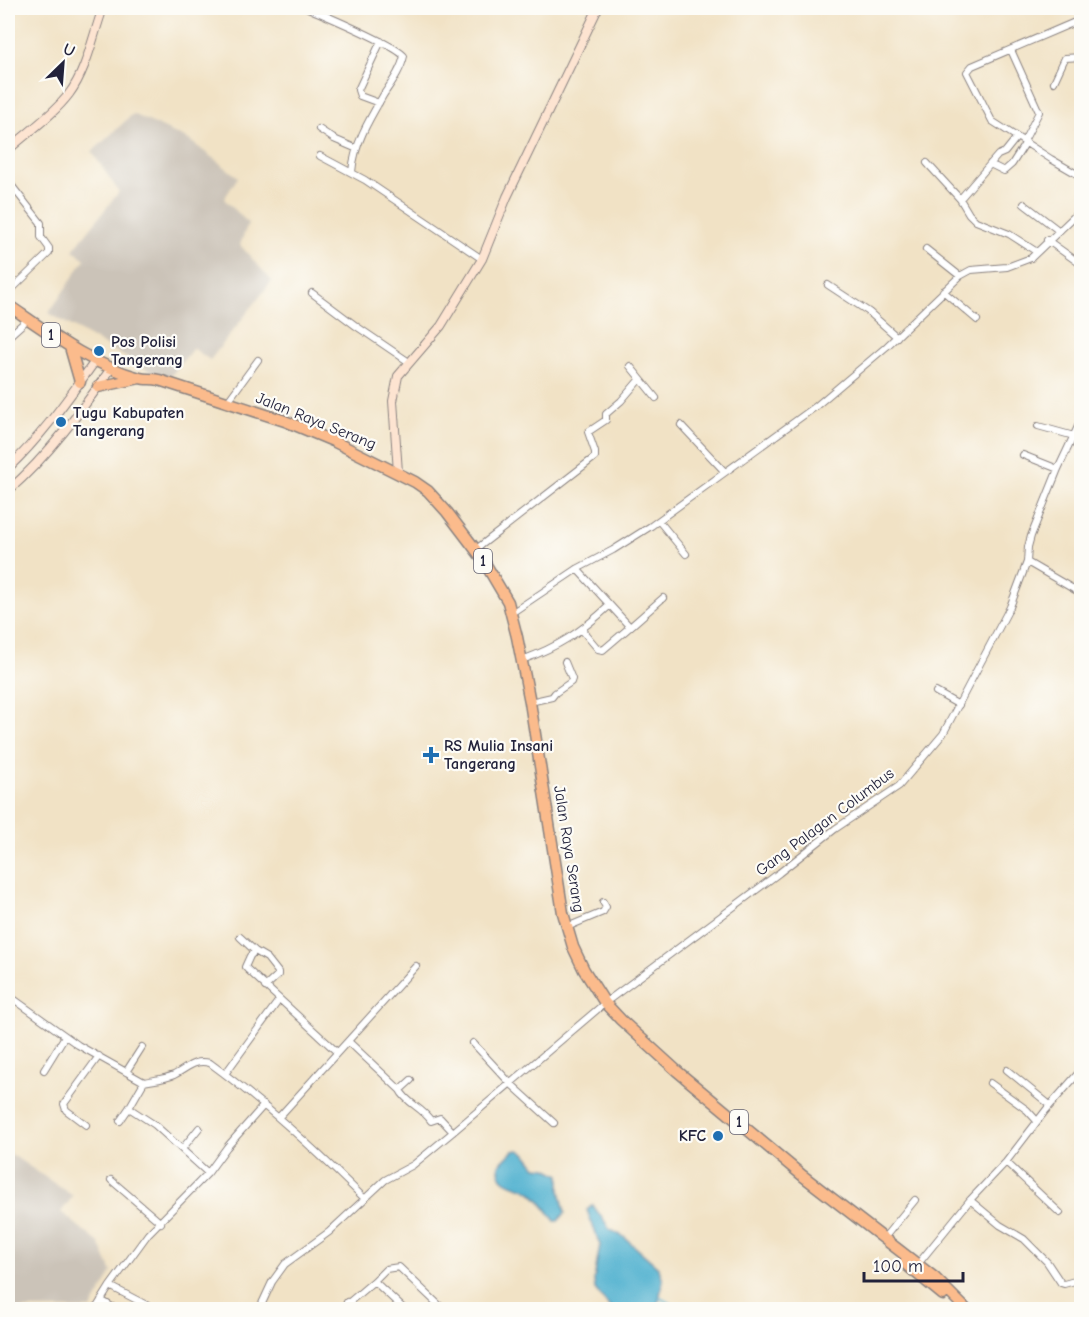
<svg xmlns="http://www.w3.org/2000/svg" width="1089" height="1317" font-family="'Comic Neue',sans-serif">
  <rect width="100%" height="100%" fill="#fdfcf7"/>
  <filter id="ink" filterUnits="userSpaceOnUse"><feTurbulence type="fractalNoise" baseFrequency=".0167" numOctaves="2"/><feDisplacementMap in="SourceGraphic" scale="12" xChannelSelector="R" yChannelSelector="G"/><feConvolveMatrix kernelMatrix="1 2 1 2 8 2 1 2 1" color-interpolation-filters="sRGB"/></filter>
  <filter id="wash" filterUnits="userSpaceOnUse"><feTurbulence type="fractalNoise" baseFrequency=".008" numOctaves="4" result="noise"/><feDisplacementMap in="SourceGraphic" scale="24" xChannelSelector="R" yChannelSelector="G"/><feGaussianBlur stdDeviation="1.35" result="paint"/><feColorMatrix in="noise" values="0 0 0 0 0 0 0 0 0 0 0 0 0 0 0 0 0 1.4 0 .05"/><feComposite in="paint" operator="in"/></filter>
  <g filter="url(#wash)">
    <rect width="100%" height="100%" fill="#f1e2c5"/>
    <path fill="#cbc3b8" d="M133,114L189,140L238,177L224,199L248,223L240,245L272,281L210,360L193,348L167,381L49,313L85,259L73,250L119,192L92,152Z
      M8,1152L73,1196L61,1212L99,1243L112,1272L91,1309H8Z"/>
    <path fill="#52b2d0" stroke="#3a6a86" stroke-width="1.5" d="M519,1150L525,1153L536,1167L547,1168L560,1175V1190L565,1213L558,1221H555C548,1212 539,1197 529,1191C516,1183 498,1186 499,1165L513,1151Z
      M593,1205C598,1214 605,1220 609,1229L624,1237L658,1267L663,1280L657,1309H611L595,1289L594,1280L600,1245L587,1210Z"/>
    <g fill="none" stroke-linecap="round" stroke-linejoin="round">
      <path stroke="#52b2d0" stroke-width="2" d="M660,1298L684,1310"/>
    </g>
  </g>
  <g filter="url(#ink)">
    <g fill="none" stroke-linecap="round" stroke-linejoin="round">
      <defs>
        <path id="street" d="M308,8C326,16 394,44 404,56C401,70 392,82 384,94C370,118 354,144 352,172
          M1082,19L972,66L967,72L992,121L1051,159L1082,177
          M1011,50L1039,112L1024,141
          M1054,82L1065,58L1082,57
          M379,103L360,96L358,90L381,41
          M319,129L334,139L355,148
          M320,156L365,180L482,259
          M927,163L960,199L969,214L976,221L1009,234L1037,252
          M990,164L1004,171L1012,164L1026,142
          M8,181L41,223V237L49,248V253L8,293
          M960,199L998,155L1005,152L1017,137
          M1024,204L1058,230
          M1047,240L1082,265
          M926,249L960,276
          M828,285L869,312L897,337
          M943,291L977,320
          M312,293L356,326L409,362
          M8,337L28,319
          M630,366L656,398
          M228,401L258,360
          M681,425L725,472
          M1038,426L1074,436
          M1023,455L1058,469
          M659,521L686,554
          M475,550L595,457V452L588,432L606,420V414L621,401L639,380
          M1027,562L1082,594
          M577,569L630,627L663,598
          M510,614L577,569L613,550L651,526L815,407L886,347L960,276L971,270L1007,267L1031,258L1082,209
          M582,630L598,649L603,650L630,627
          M522,660C558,647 581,632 609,606
          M936,692L959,705
          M530,702L552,697L555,693L571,682L572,679L565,662
          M1081,825L1082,824
          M567,927L603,912L606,907L603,902
          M240,937L255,951
          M265,987L278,975V972L267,958L255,951L250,956L245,967L247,969C277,997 307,1024 337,1052
          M8,995L78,1045L144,1082C154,1080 165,1079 174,1075C188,1068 193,1059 210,1063C266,1104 316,1150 365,1199
          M610,999L779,873L835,829L899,786L943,734L1010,607L1027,562L1028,547L1031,536L1058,469L1082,418
          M349,1042L400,1090L411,1080
          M473,1043L510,1083L554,1123
          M44,1070L65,1036
          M1007,1070L1050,1105
          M126,1072L142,1047
          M225,1074L279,1000
          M144,1082L129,1108L155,1125L208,1173
          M990,1083L1027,1110L1037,1121
          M400,1090C406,1103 423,1108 431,1121L440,1118L453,1132
          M279,1117L416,966
          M120,1121L129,1108
          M86,1125L66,1110L64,1104L99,1056
          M182,1149L199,1128
          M1006,1162L1060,1213
          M111,1180L161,1223
          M970,1200L1000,1225L1024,1239L1047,1262L1061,1283L1064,1284L1082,1279
          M884,1238L915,1200
          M918,1264L970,1200L1006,1162L1046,1110L1082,1069
          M374,1281L405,1310
          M110,1286L156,1310
          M101,1300L117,1310
          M347,1302L355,1310
          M95,1310L110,1286L148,1234L208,1173L227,1147L264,1105
          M259,1310L272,1282L285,1264L329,1232L385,1180L413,1165L453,1132L605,1003
          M340,1310L374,1281L386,1269L399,1267L444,1310"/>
        <path id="secondary" d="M8,150C27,133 54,114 69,94C87,70 93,35 103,8
          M8,468C42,436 69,397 96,360
          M398,472L393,401L398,376L441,326L482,259L507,197L598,8
          M8,491C49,455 81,411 112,367"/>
        <path id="highway" d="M8,305C49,333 91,365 140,378C146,380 152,378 159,380L285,421L333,441L415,482L428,491L447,512L482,558L508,602L517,637L530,702L563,913L573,947L584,970L605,1003L621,1020L677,1071L803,1176L935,1278L967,1310
          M70,347L80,382
          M98,387L140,378
          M904,1263L943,1295"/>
      </defs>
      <use href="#street" stroke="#8a8280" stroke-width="8"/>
      <use href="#secondary" stroke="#8a8280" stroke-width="10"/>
      <use href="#highway" stroke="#8a8280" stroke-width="13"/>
      <use href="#street" stroke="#fff" stroke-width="6"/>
      <use href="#secondary" stroke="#fde4d1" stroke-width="8"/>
      <use href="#highway" stroke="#fbbb8c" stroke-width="10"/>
    </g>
  </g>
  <g fill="#1f6fb2" stroke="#fdfcf7" stroke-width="2">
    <circle cx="99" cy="351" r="6"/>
    <circle cx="61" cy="422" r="6"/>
    <path d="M428 746h6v6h6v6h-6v6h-6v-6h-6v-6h6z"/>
    <circle cx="718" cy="1136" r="6"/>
  </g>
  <g text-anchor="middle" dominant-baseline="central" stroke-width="4.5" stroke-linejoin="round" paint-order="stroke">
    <g fill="#fdfcf7" stroke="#646373" stroke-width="1.5">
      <rect x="42" y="323" width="18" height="24" rx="4.5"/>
      <rect x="474" y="549" width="18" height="24" rx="4.5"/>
      <rect x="730" y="1110" width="18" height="24" rx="4.5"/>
    </g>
    <g font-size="15" font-weight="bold" fill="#22223b">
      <text x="51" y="335">1</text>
      <text x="483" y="561">1</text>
      <text x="739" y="1122">1</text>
    </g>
    <g font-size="16" font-weight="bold" fill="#22223b" stroke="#fdfcf7" text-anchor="start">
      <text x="111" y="342">Pos Polisi<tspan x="111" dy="18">Tangerang</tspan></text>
      <text x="73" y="413">Tugu Kabupaten<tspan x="73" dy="18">Tangerang</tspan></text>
      <text x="444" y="746">RS Mulia Insani<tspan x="444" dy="18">Tangerang</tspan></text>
      <text x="706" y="1136" text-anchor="end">KFC</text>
    </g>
    <g font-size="16" fill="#22223b" stroke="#fdfcf7">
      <text transform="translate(316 421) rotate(22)">Jalan Raya Serang</text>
      <text transform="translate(825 822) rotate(-37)">Gang Palagan Columbus</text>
      <text transform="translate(569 849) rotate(81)">Jalan Raya Serang</text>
    </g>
  </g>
  <rect width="1089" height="1317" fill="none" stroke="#fdfcf7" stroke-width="30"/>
  <g transform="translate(63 63) rotate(25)" stroke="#fdfcf7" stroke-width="4.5" paint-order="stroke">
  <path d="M0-4.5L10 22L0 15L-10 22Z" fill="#22223b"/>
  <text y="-9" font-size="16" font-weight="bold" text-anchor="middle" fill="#22223b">U</text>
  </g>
  <path d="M864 1272v9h99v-9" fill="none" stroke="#22223b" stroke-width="3"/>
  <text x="873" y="1272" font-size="18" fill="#22223b" stroke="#fdfcf7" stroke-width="4.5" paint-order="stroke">100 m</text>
</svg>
